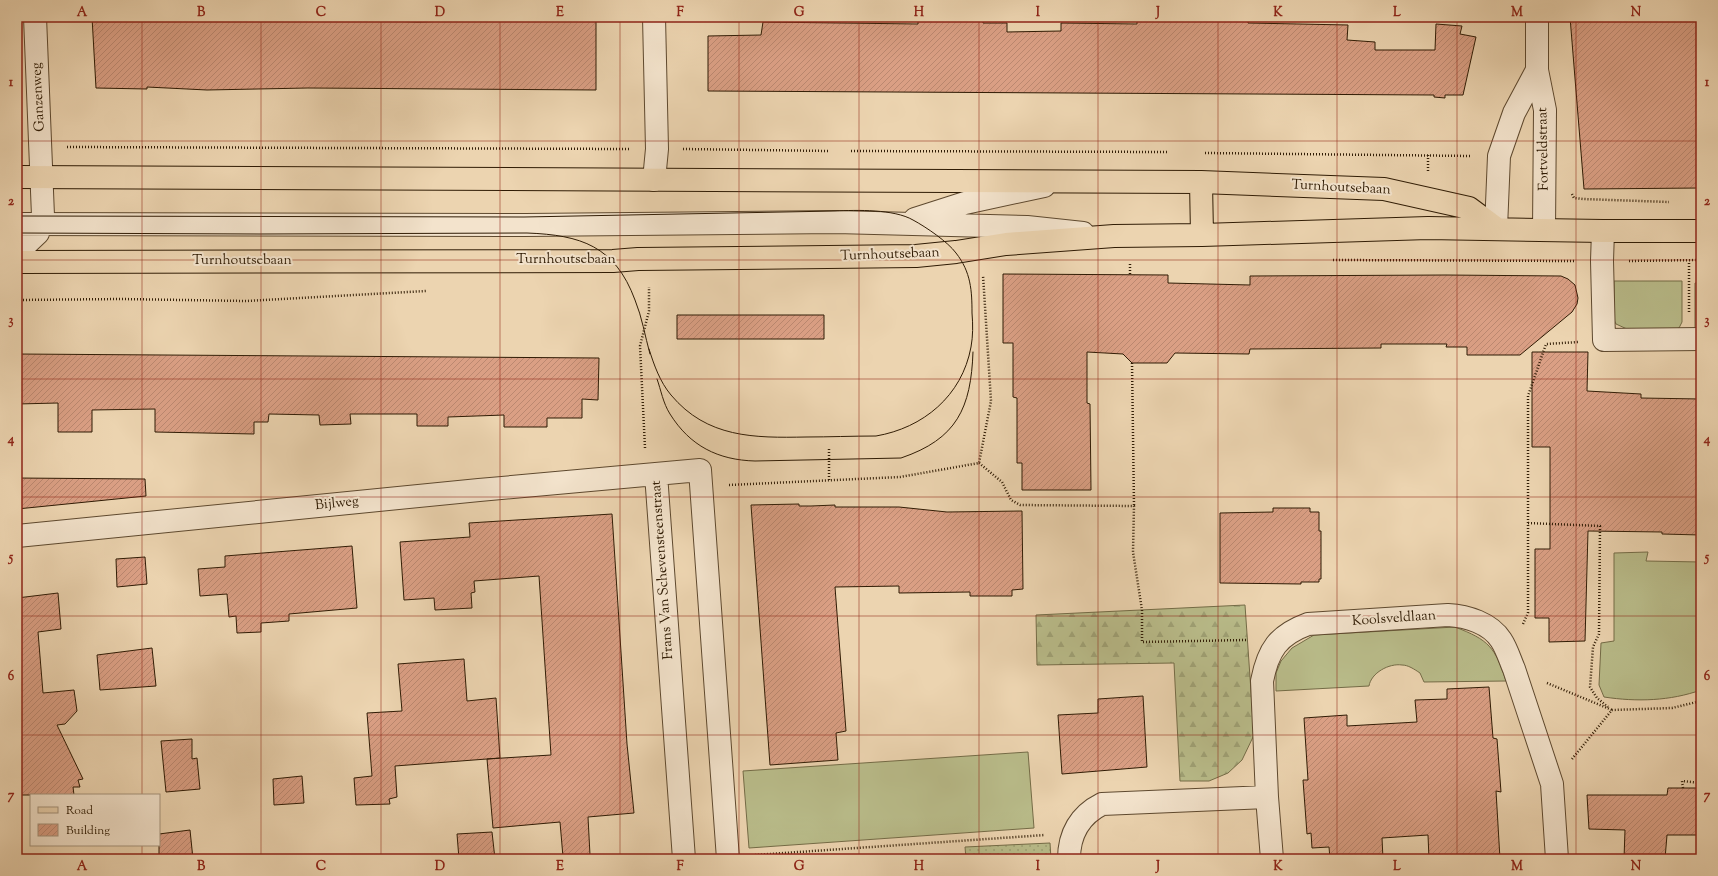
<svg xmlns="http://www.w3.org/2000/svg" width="1718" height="876" font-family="'Sorts Mill Goudy',serif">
  <defs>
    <pattern id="forest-firs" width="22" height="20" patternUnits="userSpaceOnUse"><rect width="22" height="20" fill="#b9bc8a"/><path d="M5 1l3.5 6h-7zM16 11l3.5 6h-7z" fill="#9fa175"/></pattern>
    <pattern id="park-dots" width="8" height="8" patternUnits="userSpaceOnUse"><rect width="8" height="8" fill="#b9bc8a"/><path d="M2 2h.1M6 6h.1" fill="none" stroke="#9fa175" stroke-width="1.8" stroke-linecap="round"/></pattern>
    <pattern id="building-hatch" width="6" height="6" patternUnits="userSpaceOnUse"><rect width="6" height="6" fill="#da9f84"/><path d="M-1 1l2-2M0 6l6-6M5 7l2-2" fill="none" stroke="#bb8870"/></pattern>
  </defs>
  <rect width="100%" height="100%" fill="#ecd4b0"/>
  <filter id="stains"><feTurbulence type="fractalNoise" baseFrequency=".005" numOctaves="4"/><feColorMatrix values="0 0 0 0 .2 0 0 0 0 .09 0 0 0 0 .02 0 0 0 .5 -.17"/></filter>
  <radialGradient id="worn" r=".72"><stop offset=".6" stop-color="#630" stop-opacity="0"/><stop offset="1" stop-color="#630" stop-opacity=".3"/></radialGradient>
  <path fill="#b9bc8a" stroke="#746c47" d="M1614,281H1682V322L1679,328L1672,331L1627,329L1616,324L1614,320Z
    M1695,283H1701V329H1695Z
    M1648,552L1646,561L1701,562V690C1670,701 1637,702 1604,697L1599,685L1601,643L1614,641V553Z
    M1455,627C1489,640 1495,647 1506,681L1424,682L1420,673C1414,669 1408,665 1402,665C1389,663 1371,673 1369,686L1276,691V673L1281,661L1292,648L1314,635Z
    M1028,752L1034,828L749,848L743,771Z"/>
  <path fill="url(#forest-firs)" stroke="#746c47" d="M1245,605L1254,735L1242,760L1228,773L1209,781H1180L1174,663L1037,665L1036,615Z"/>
  <path fill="url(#park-dots)" stroke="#746c47" d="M1050,843L1051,859H966L965,847Z"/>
  <path fill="url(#building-hatch)" stroke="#2f1b04" d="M92,17H360V20L418,22L451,21V17H596V90L308,88L207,90L147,87V89L96,88Z
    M918,17H983V23H1007V32L1061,31V23L1137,24V17L1201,19V17H1248V23L1348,25L1347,40L1375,42V50H1435L1436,24L1462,26L1460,34L1476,37L1463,95H1445V98L1434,97V95L708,91V36L761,35L763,22L918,24Z
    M1570,17H1701V188L1584,189Z
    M1003,274L1168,275V283L1250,285V276L1446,275L1561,276L1568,279L1575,285L1578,298L1577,304L1572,312L1520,355H1467V347H1446L1447,344H1381V348L1250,349L1249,354L1175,353L1167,363H1132L1123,354L1087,352V403L1090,404L1091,490H1022V463H1017V398L1013,397V343H1003Z
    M677,315H824V339H677Z
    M1532,352H1588L1587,391L1641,394V398L1701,399V535L1662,534V532L1588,531L1585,641L1549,642V618H1535V549H1550V447H1532Z
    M17,354L599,358L598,400L582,399V418H547V427H504V415L448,417V426H417V414H350L351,424L320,425L319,415L269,414L268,422H254V434L155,432V409L92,410V432H58V403L17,404Z
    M17,478L145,479L146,496L17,509Z
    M799,504V506H811L835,505V507H899L947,512L1022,511L1023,589L1012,590V596H970V592L899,593V586L835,587L846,731L836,733L838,760L770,765L751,505Z
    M1273,508H1310V512H1319V531H1321V579H1319V582H1301V584L1220,583V513L1273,512Z
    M612,514L627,744L634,813L588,817L590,855L563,857L560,822L493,828L487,759L551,755L539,576L474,581L475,592L471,593L472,608L435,610L434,598L404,600L400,542L470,537L469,523Z
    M352,546L357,608L289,614V621L261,623V632L237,633L236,616L229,617L227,594L200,596L198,569L225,567V556Z
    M145,557L147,584L117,587L116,559Z
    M58,593L61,629L38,632L43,693L74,690L77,711L65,724L57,725L83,779L78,780L80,787H73L74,795H17V598Z
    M152,648L156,686L100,690L97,655Z
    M464,659L467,701L496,698L500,758L395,766L397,797L389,799L390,804L356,805L354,778L372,776L367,713L402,711L398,664Z
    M1489,687L1493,738L1497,739L1501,792L1496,791L1500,859H1429L1428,835L1382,838L1383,859H1330L1329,847L1312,848L1311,833L1307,834L1303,780H1308L1304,718L1347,715V726L1417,722L1415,700L1447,699V689Z
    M1143,696L1147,767L1062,774L1058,715L1098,713V699Z
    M192,739V759L197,758L200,789L166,792L161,741Z
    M302,776L304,803L274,805L273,779Z
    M1668,788H1701V835H1667L1665,859H1624L1625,830L1589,829L1587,795H1667Z
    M190,830L193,859H159V834Z
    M492,832L495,859H459L457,834Z"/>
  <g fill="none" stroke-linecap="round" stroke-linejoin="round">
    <defs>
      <path id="minor" d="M1537,17V70L1545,110L1544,229
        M654,180L657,149L654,17
        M915,219L965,203L1044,186
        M17,224L525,225L836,222L1027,227L1083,233
        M1496,228L1499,156L1514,113L1537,70
        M1603,231L1602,261L1604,340L1701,339
        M17,253L38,233L43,216L35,17
        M656,474L684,859
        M17,536L479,490L700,470L728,859
        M1069,859C1069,834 1080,815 1102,804L1267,797
        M1272,859L1267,797L1262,681C1268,650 1278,635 1308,624L1448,615C1467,616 1490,623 1501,640C1507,649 1510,660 1514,669L1552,784L1557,859"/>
      <path id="major" d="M17,177L1201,182L1384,189L1469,208L1496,228
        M1201,182L1202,235
        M17,262L613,261L638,259L916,256L956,252L1006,244L1114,236L1202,235L1428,228L1603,231H1701"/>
    </defs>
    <use href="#minor" stroke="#5e492f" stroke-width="24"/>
    <use href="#major" stroke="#2f1b04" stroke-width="24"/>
    <path stroke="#2f1b04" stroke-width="2.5" stroke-dasharray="1 2" stroke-linecap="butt" d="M67,147L630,149
      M683,149L830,151
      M851,151L1168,152
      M1205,153L1472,156
      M1428,155V171
      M1572,194L1574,198L1583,199L1669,202
      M1333,260L1574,261
      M1629,261L1701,260
      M1130,274V263
      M17,300L121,299L246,301L426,291
      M1689,312V261
      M1132,363L1134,506
      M645,448L640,346L649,311V287
      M979,463L1002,482L1011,500L1020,505L1134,506L1133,552L1142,610V642L1246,640
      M829,480V449
      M729,485L900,477L979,463L991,401L983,275
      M1528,523L1600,526L1599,634L1593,647L1590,687L1597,698L1608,707
      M1523,624L1528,613V396L1546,344L1578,342
      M1547,683L1612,710
      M1572,759L1612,710L1672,708L1701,701
      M1683,788L1682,781L1701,783
      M755,855L1045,835"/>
    <use href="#minor" stroke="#f3e3cc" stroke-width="22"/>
    <use href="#major" stroke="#ecd4b0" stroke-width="22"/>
    <path stroke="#2f1b04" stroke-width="1" d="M17,216L524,217L835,211C857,210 894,209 913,220C926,227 948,242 956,253C971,272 972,291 972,313C973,325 973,336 971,347C962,396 923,428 876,436C852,436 829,437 806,437C754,438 707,438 671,395C660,382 654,365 649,349
      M17,233L259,234L527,233C581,235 615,246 635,300C642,317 645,336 650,354
      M657,379C661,390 663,403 670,414C690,446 718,460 755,461L901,458C957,439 971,408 973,352"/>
  </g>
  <path fill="none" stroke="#8f2418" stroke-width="1" stroke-opacity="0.55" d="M142,17V795M261,17V859M381,17V859M500,17V859M620,17V859M739,17V859M859,17V859M979,17V859M1098,17V859M1218,17V859M1337,17V859M1457,17V859M1576,17V859M17,141H1701M17,260H1701M17,379H1701M17,497H1701M17,616H1701M17,735H1701M142,845V859"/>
  <g text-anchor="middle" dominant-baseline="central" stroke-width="4" stroke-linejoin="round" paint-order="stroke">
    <g font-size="14" fill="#2f1b04" stroke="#f3e3cc">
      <text transform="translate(39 97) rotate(-93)">Ganzenweg</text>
      <text transform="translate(1544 149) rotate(-91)">Fortveldstraat</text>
      <text transform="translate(1341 188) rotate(3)">Turnhoutsebaan</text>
      <text transform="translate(890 255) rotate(-2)">Turnhoutsebaan</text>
      <text x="566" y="260">Turnhoutsebaan</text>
      <text x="242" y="261">Turnhoutsebaan</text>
      <text transform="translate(337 504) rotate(-6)">Bijlweg</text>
      <text transform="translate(663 570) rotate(-94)">Frans Van Schevensteenstraat</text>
      <text transform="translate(1394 619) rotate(-4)">Koolsveldlaan</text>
    </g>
  </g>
  <rect width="1718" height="876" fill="none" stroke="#ecd4b0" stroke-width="44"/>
  <rect x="30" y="794" width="130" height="52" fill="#f3e3cc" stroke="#a5937c"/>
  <rect x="38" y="807" width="20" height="6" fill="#ecd4b0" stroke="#a5937c"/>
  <text x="66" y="814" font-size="12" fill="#2f1b04">Road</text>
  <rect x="38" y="824" width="20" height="12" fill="url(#building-hatch)" stroke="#a5937c"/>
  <text x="66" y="834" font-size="12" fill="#2f1b04">Building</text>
  <rect x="22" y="22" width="1674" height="832" fill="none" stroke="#8f2418" stroke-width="1.5"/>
  <g font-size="13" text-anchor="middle" font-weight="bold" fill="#8f2418">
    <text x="82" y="16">A</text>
    <text x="201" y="16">B</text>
    <text x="321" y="16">C</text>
    <text x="440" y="16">D</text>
    <text x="560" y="16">E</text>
    <text x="680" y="16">F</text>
    <text x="799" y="16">G</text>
    <text x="919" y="16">H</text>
    <text x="1038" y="16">I</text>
    <text x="1158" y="16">J</text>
    <text x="1278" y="16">K</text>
    <text x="1397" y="16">L</text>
    <text x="1517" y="16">M</text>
    <text x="1636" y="16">N</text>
    <text x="11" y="86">1</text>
    <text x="1707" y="86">1</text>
    <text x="11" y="205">2</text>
    <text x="1707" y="205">2</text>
    <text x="11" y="324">3</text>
    <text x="1707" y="324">3</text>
    <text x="11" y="443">4</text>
    <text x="1707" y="443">4</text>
    <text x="11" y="561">5</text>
    <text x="1707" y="561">5</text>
    <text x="11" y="680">6</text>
    <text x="1707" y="680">6</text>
    <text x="11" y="799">7</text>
    <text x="1707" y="799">7</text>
    <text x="82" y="870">A</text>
    <text x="201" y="870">B</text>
    <text x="321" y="870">C</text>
    <text x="440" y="870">D</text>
    <text x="560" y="870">E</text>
    <text x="680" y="870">F</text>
    <text x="799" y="870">G</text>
    <text x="919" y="870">H</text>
    <text x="1038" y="870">I</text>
    <text x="1158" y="870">J</text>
    <text x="1278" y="870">K</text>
    <text x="1397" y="870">L</text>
    <text x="1517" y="870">M</text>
    <text x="1636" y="870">N</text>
  </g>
  <rect width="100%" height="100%" filter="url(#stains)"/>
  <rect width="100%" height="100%" fill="url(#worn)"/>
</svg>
